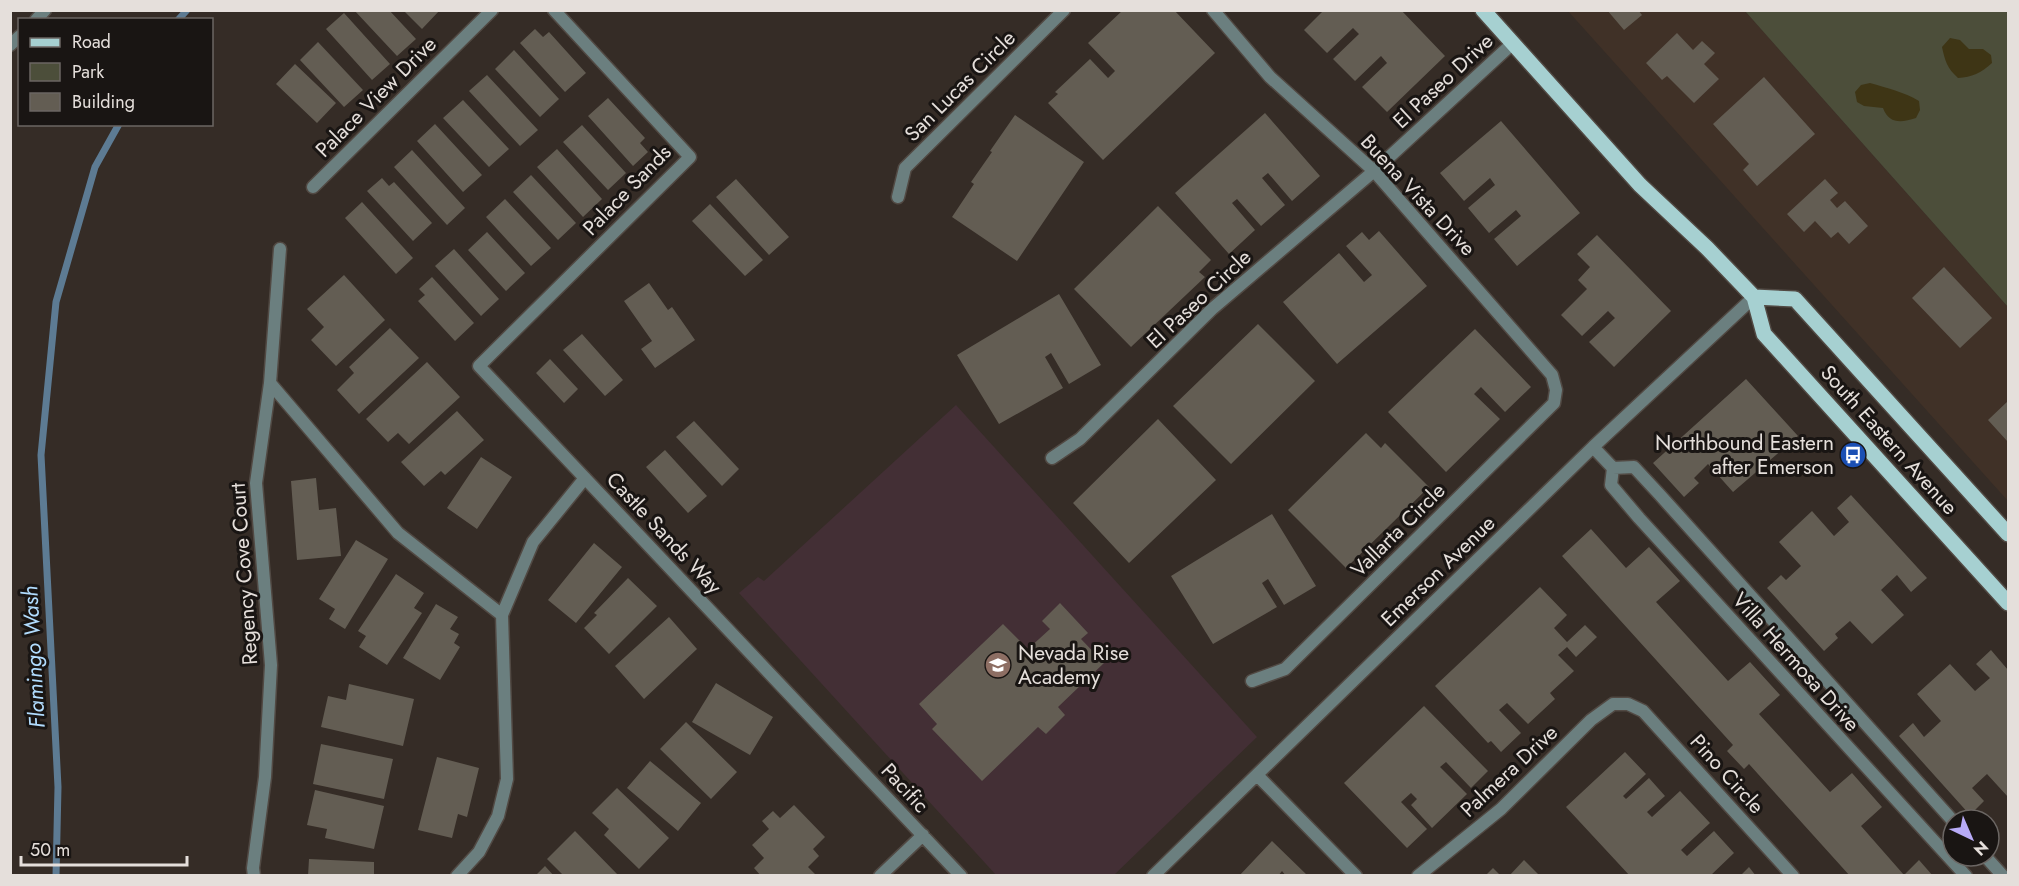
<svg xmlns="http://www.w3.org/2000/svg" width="2019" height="886" font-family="Jost,sans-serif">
  <rect width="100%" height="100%" fill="#352c26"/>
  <path fill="#403127" d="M1568,11H1745L2008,307V501Z"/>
  <path fill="#432f35" d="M956,405L1257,737L1114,875H996L739,593L758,577L764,581Z"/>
  <path fill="#4c4e3a" d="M1745,11H2008V307Z"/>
  <path fill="#3e3515" d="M1950,38L1960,40L1969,49H1983L1991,55L1992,63C1981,73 1972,77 1958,78C1947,68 1945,61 1942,47Z
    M1870,83C1887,88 1904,92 1919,101L1920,110L1916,118C1901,123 1889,124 1883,108L1864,106L1857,102L1855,92L1861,85Z"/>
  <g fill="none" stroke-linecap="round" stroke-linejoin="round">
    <path stroke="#5d7b93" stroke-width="7" d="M178,20L187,10
      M56,876L58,787L41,455L56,302L95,167L119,124"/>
  </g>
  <path fill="#635d53" d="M354,10H389L416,39L397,56Z
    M403,10H440L422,29Z
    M1123,10H1174L1215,53L1103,160L1048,103L1058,94L1055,92L1090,59L1108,78L1115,71L1088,43Z
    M1324,10H1401L1445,56L1387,112L1362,87L1387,63L1381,56L1355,81L1333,59L1359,34L1353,28L1327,53L1304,30Z
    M1607,10H1638L1642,15L1624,30Z
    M344,13L390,64L372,80L326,29Z
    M535,29L543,37L549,32L586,73L565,92L520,43Z
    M1677,33L1693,50L1702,41L1715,53L1704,64L1719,79L1694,103L1667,76L1662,80L1646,63Z
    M318,42L363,90L344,107L300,60Z
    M514,50L559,99L540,117L495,69Z
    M295,64L336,103L317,123L276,84Z
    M487,75L538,130L520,146L469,91Z
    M1764,77L1815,134L1757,186L1743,170L1749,164L1713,124Z
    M608,98L645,138L640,143L648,152L633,166L588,116Z
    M463,100L509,149L489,167L443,118Z
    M1265,113L1320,176L1292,201L1268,173L1262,178L1285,205L1261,226L1237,199L1232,203L1255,230L1229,254L1175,193Z
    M1015,115L1084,162L1017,261L952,217L974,184L971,182L992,152L990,151Z
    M1501,121L1580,213L1517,266L1494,239L1521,216L1516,210L1489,233L1468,208L1495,185L1490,178L1464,201L1440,173Z
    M435,124L482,175L463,192L417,141Z
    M582,125L626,173L608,190L563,142Z
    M557,149L602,199L583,217L537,167Z
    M412,150L465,208L447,225L394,167Z
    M531,175L576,223L558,240L513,192Z
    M382,178L389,186L394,182L432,223L413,241L367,191Z
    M736,179L789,237L769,255L716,197Z
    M1825,179L1838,193L1830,200L1837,208L1845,201L1868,226L1849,244L1838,232L1831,238L1815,221L1804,232L1787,214Z
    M505,199L551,248L531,266L486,217Z
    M362,202L413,258L396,274L345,218Z
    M710,204L763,260L745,276L692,221Z
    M1158,206L1211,260L1199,272L1205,277L1131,347L1074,289Z
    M1379,231L1427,286L1337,364L1283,302L1339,253L1364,282L1372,275L1346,246L1362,232L1369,240Z
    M487,232L525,273L506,291L468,250Z
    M1597,235L1671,311L1614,367L1589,342L1615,318L1608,311L1582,336L1561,315L1587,289L1578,280L1590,267L1577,254Z
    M454,249L499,299L481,316L435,266Z
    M1944,267L1992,318L1960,348L1912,298Z
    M344,275L385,320L336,366L311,340L324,327L307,309Z
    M432,277L474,323L455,341L418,301L425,295L419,289Z
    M649,283L668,310L672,307L695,340L655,368L641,349L652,341L624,301Z
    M1059,294L1101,365L1069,384L1051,353L1045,357L1063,388L999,424L957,355Z
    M1258,324L1315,381L1231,464L1173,406Z
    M390,328L419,358L359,414L337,390L354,373L349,367Z
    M1475,329L1531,387L1505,412L1481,387L1474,394L1500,419L1446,472L1388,412Z
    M582,334L623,380L605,396L563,350Z
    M550,359L578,389L564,403L536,373Z
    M427,362L460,397L409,444L398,433L388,442L366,419Z
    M1746,379L1798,436L1733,492L1708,464L1694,478L1699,483L1684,497L1653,463Z
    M2008,401V442L1988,420Z
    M457,411L484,440L445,475L441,471L424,486L401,462Z
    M1158,419L1216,480L1129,563L1073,503Z
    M694,421L739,469L722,486L676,437Z
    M1366,433L1381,448L1385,443L1429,487L1346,568L1288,510Z
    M665,450L707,496L688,513L646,467Z
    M481,457L512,477L477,529L447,508Z
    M316,478L319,510L336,508L341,556L297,560L291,481Z
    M1851,495L1927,578L1911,592L1897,575L1881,590L1904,615L1872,644L1850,621L1835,634L1838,638L1824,651L1767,588L1781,575L1786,580L1801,566L1779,542L1812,511L1834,536L1849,522L1837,508Z
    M1272,514L1316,586L1284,605L1268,579L1262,583L1277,607L1213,644L1171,576Z
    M1591,529L1626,568L1649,547L1680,581L1656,602L1728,681L1750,662L1780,695L1759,714L1830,792L1852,773L1882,807L1861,826L1904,875L1919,860L1933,876H1850L1749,764L1744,769L1727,751L1733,745L1562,556Z
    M356,540L388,559L345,629L329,619L335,609L319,599Z
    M594,543L622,567L576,623L548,600Z
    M396,574L424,593L414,608L422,613L387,665L359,647L366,636L358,631Z
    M628,578L657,606L609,654L584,628L597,615L594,613Z
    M1540,587L1567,615L1554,628L1567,642L1585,625L1597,637L1576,657L1567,647L1558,655L1574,671L1550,693L1555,699L1528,724L1507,703L1499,710L1521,733L1501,752L1491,741L1488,743L1435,686Z
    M1060,603L1088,633L1081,639L1104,663L1058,707L1065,715L1046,734L1038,727L982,781L932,729L937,724L919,704L1003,624L1028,649L1050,629L1042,621Z
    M436,604L458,617L450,629L459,634L454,643L460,647L440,680L403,658Z
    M669,617L697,649L644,699L615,666Z
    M1991,650L2008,670V797L1987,774L1972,788L1984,801L1970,815L1899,736L1913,723L1924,737L1941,721L1917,694L1950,664L1975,691L1990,678L1976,664Z
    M716,683L773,717L750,755L692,722Z
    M349,684L414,699L403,746L321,727L328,696L346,700Z
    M1424,706L1488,771L1471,788L1446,762L1440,767L1467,794L1432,828L1411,805L1417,799L1411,793L1401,802L1427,829L1407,848L1344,783Z
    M686,722L737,772L711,799L660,749Z
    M321,744L393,759L384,799L313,784Z
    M1625,752L1646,774L1623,796L1626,799L1649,778L1665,796L1647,812L1652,817L1680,791L1710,823L1681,850L1687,856L1714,831L1734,853L1710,876H1630L1566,807Z
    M437,757L479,768L467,817L458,814L452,838L418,830Z
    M650,761L701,803L678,831L627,788Z
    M617,788L669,838L639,869L604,835L609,829L592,813Z
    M315,790L384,806L374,849L325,838L327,829L307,825Z
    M794,805L825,837L813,849L819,856L808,867L817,876H761L754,868L764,858L752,845L769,829L762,821L773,811L780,818Z
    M575,831L619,876H564L547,859Z
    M1272,841L1308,876H1286L1282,871L1278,876H1239Z
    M309,859L374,862V876H308Z
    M1524,860L1540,876H1509Z
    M545,866L554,876H535Z
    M1749,867L1756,876H1740Z
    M1493,868L1501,876H1485Z"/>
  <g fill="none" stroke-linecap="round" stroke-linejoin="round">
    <defs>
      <path id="minor" d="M554,10L690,157L479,366L961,876
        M1213,10L1270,77L1374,171L1552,375L1556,390L1554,403L1285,669L1252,681
        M313,187L492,10
        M898,197L905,168L1064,10
        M270,383L398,533L502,615
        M1593,447L1613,468L1634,467L1660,495L1953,821
        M1052,458L1080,439L1212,309L1374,171L1513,43
        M1613,468L1611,485L1639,518L1966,876
        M1257,775L1356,876
        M1985,856L2003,876
        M254,876L253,868L265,777L271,665L256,483L270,383L280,249
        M457,876L479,852L498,816L507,779L502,615L533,542L585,478
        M880,876L923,835
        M1153,876L1593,447L1754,297
        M1418,876L1501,809L1591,720L1613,704H1628L1643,711L1793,876"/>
      <path id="tertiary" d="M36,20L45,10
        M10,45L20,36"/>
      <path id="primary" d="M1483,10L1640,185L1707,248L1754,297L1764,334L2008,603
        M1754,297L1795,299L2008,534"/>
    </defs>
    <use href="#minor" stroke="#514943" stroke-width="15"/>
    <use href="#tertiary" stroke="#514943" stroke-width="15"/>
    <use href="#primary" stroke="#514943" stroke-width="18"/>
    <use href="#minor" stroke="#6b7f7f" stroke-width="12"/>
    <use href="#tertiary" stroke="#6b7f7f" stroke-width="12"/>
    <use href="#primary" stroke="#a6d0d1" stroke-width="15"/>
  </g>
  <defs>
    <symbol id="bus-disc" viewBox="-11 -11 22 22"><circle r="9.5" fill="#1a4fb4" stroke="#191513"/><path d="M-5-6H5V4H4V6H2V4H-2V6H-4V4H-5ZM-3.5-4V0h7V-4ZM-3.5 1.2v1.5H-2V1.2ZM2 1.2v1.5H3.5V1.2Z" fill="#fff"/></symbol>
    <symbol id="school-disc" viewBox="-11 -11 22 22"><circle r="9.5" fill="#8d6e63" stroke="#191513"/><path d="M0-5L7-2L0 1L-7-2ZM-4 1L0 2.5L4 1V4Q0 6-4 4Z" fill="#fff"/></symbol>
  </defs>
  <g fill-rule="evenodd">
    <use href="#bus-disc" x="1838" y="440" width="30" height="30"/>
    <use href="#school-disc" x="983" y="650" width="30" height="30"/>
  </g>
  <g text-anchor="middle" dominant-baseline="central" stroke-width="6" stroke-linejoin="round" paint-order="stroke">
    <g font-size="21" fill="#e5dfdb" stroke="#191513">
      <text transform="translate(1443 81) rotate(-43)">El Paseo Drive</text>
      <text transform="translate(960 86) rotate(-45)">San Lucas Circle</text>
      <text transform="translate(376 97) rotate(-45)">Palace View Drive</text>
      <text transform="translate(627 190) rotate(-46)">Palace Sands</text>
      <text transform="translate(1418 195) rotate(47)">Buena Vista Drive</text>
      <text transform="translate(1199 299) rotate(-43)">El Paseo Circle</text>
      <text transform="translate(1889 440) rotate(48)">South Eastern Avenue</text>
      <text transform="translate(1398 530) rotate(-45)">Vallarta Circle</text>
      <text transform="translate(664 533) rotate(47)">Castle Sands Way</text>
      <text transform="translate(1438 571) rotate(-44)">Emerson Avenue</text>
      <text transform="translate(244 574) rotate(-94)">Regency Cove Court</text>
      <text transform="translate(1796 662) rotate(48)">Villa Hermosa Drive</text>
      <text transform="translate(1509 771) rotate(-43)">Palmera Drive</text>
      <text transform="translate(1727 774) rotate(48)">Pino Circle</text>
      <text transform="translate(905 788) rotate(47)">Pacific</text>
    </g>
    <g font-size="21" fill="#e5dfdb" stroke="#191513" text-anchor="end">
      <text x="1834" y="443">Northbound Eastern<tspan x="1834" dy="24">after Emerson</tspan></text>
      <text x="1018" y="653" text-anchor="start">Nevada Rise<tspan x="1018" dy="24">Academy</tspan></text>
    </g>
    <g font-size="22" font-style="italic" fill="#b1dcfe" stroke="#191513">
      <text transform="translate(33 657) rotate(-93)">Flamingo Wash</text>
    </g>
  </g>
  <rect width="2019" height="886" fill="none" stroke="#e5dfdb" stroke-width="24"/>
  <rect x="18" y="18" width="195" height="108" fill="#191513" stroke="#6b6663" stroke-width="1.5"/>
  <rect x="30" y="38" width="30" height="9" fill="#a6d0d1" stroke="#6b6663" stroke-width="1.5"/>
  <text x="72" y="48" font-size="18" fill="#e5dfdb">Road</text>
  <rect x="30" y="63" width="30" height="18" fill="#4c4e3a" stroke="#6b6663" stroke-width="1.5"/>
  <text x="72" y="78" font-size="18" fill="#e5dfdb">Park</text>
  <rect x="30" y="93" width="30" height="18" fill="#635d53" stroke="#6b6663" stroke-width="1.5"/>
  <text x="72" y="108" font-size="18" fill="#e5dfdb">Building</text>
  <g transform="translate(1971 838) rotate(136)"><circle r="28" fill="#191513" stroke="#6b6663" stroke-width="1.5"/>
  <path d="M0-4.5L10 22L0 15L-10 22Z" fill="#b8abf7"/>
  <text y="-9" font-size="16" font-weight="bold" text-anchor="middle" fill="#e5dfdb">N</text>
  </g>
  <path d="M21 856v9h166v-9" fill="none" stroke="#e5dfdb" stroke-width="3"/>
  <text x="30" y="856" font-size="18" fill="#e5dfdb" stroke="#191513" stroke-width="4.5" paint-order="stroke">50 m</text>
</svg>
